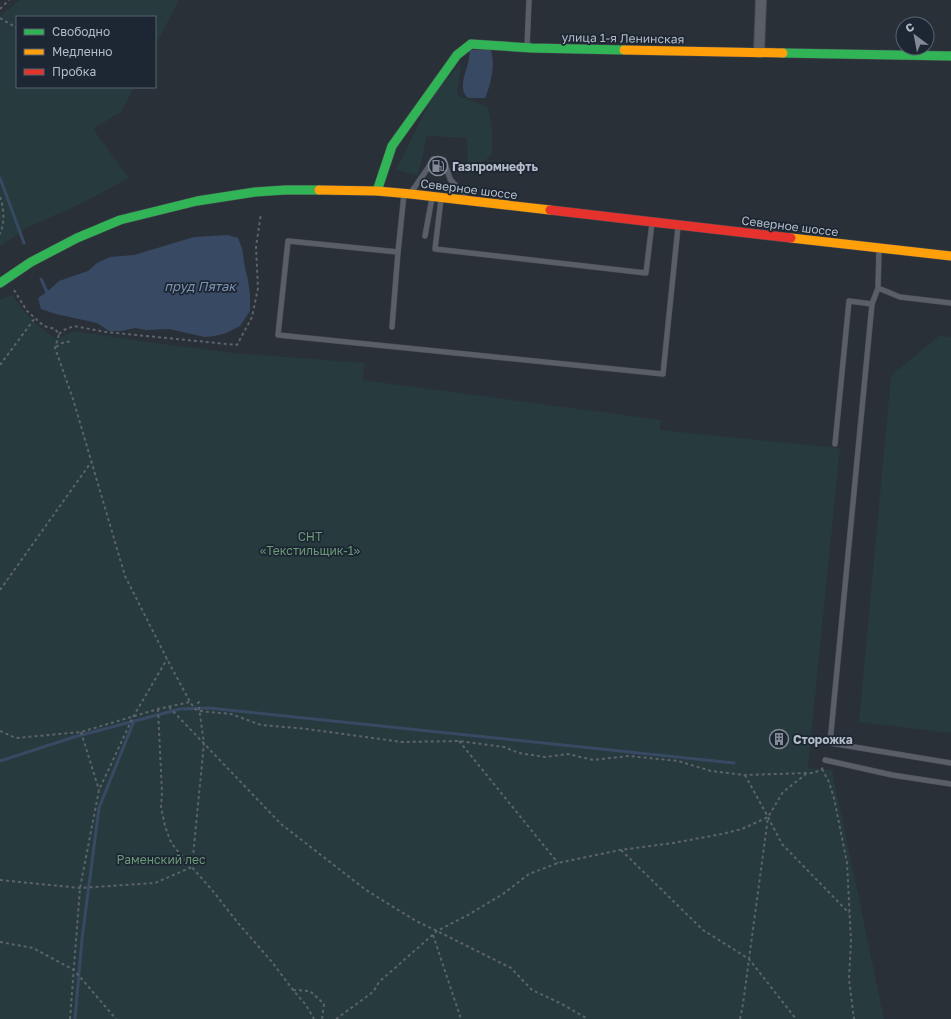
<svg xmlns="http://www.w3.org/2000/svg" width="951" height="1019" font-family="'Golos Text',sans-serif">
  <rect width="100%" height="100%" fill="#2a3038"/>
  <path fill="#273a3e" d="M20,0H179L155,46V17H17V87H134L122,111L93,129L129,178L76,206L28,227L0,246V16Z
    M461,63L457,95L488,107L492,128V155L468,174L467,138L427,136L418,175L396,170L433,95Z
    M12,295C16,299 17,302 21,307C30,320 43,329 56,339L68,334L73,331L147,342L234,353L364,363L363,380L661,420L660,430L840,448L808,768L832,770L884,1019H0V300Z
    M940,335L951,337V733L859,722L891,376Z"/>
  <path fill="#384963" d="M490,49C491,51 492,53 492,55C495,67 490,87 485,98H468C459,90 464,76 467,67C469,61 469,56 470,50Z
    M228,235L238,238L242,248L245,268L248,280L250,294V311L240,326L226,333L215,336L205,337L169,329L147,330L135,328L121,331H109L97,323L56,314L41,309L38,298L47,292L59,281L88,271L97,263L110,257L134,255L194,237Z"/>
  <g fill="none" stroke-linecap="round" stroke-linejoin="round">
    <path stroke="#384963" stroke-width="3" d="M0,178L24,243
      M41,279L47,292
      M0,761L74,737L180,709L209,708L734,763
      M75,1019L82,939L99,808L134,721"/>
    <defs>
      <path id="lane" d="M527,47L529,0
        M412,191L428,168L433,159L444,160L450,179L465,196
        M404,194L398,252L288,241L278,335L663,374L678,227
        M441,199L435,249L646,273L652,223
        M425,236L432,198
        M879,249L878,288L872,304L830,743L951,763
        M878,288L900,297L951,303
        M392,327L398,252
        M835,444L849,301L872,304
        M825,760L892,775L951,784"/>
      <path id="street" d="M759,52L761,0"/>
      <path id="fast" d="M783,53L951,56
        M377,191L392,146L457,55L471,44L532,48L624,50
        M0,283L31,262L77,238L120,220L197,201L255,192L285,190H319"/>
      <path id="slow" d="M624,50L783,53
        M319,190L377,191L411,194L550,210
        M791,238L951,256"/>
      <path id="jam" d="M550,210L791,238"/>
    </defs>
    <use href="#lane" stroke="#484c53" stroke-width="6"/>
    <use href="#street" stroke="#484c53" stroke-width="12"/>
    <use href="#fast" stroke="#484c53" stroke-width="10"/>
    <use href="#slow" stroke="#484c53" stroke-width="10"/>
    <use href="#jam" stroke="#484c53" stroke-width="10"/>
    <path stroke="#5d636a" stroke-width="2" stroke-dasharray="3 3" stroke-linecap="butt" d="M0,9L9,0
      M0,18L17,28
      M0,197C4,208 5,223 0,234
      M14,290L27,311L44,326L55,329L59,334L55,348L73,399L125,576L167,659L190,702L195,709L199,711L231,714L261,725L307,729L402,742L459,741L504,747L519,753L545,757L568,754L593,760L629,756L678,761L711,771L745,775L807,773H814L822,769L823,767
      M59,334L64,330L74,326L106,332L237,345L252,317L258,288L256,247L261,213
      M56,347L62,343L72,341
      M0,365L35,318
      M0,590L92,461
      M169,707L281,824L366,890L416,921L437,931L511,968L532,990L562,1004L588,1019
      M158,709L162,792L161,807L165,826L170,840L175,848L212,890L238,923L272,962L293,990L306,1005L314,1019
      M0,731L16,738L81,732L158,709L190,702
      M81,732L99,790
      M459,741L558,863
      M822,769L829,782L834,798L847,863L851,941L849,979L854,1019
      M745,775L768,817L782,844L849,913
      M621,850L703,930L749,959L796,1019
      M0,880L80,888L155,883L192,867L204,743L199,708L198,703L201,700
      M433,935L461,1019
      M0,942L33,948L74,970L116,1019
      M293,990L310,991L324,1004L322,1019
      M70,1019L80,888L99,790L133,717L167,659
      M336,1019L373,992L379,982L437,931L468,915L503,894L529,874L558,863L620,850L673,843L722,834L742,829L768,817L783,792L806,774
      M740,1019L743,1004L768,817"/>
    <use href="#lane" stroke="#5a5e66" stroke-width="5"/>
    <use href="#street" stroke="#5a5e66" stroke-width="10"/>
    <use href="#fast" stroke="#30b455" stroke-width="9"/>
    <use href="#slow" stroke="#ff9f0a" stroke-width="9"/>
    <use href="#jam" stroke="#e5322d" stroke-width="9"/>
  </g>
  <defs>
    <symbol id="fuel-ring" viewBox="-11 -11 22 22"><circle r="9.5" fill="#1d2633" stroke="#848b96" stroke-width="1.5"/><path d="M-5.5-6h7V0h2V4h1.3V-2.5L3-4.5l.8-.8L6-3V5H2.5V1h-1V6h-7ZM-4.2-4.7v3.2H.2V-4.7Z" fill="#848b96"/></symbol>
    <symbol id="building-ring" viewBox="-11 -11 22 22"><circle r="9.5" fill="#1d2633" stroke="#848b96" stroke-width="1.5"/><path d="M-4-6H4V6H1V3H-1V6H-4ZM-2.5-4.3h1.7v1.8h-1.7ZM.8-4.3h1.7v1.8H.8ZM-2.5-1h1.7V.8h-1.7ZM.8-1h1.7V.8H.8Z" fill="#848b96"/></symbol>
  </defs>
  <g fill-rule="evenodd">
    <use href="#fuel-ring" x="427" y="155" width="22" height="22"/>
    <use href="#building-ring" x="768" y="728" width="22" height="22"/>
  </g>
  <g text-anchor="middle" dominant-baseline="central" stroke-width="3.5" stroke-linejoin="round" paint-order="stroke">
    <g font-size="12" fill="#b4bcc9" stroke="#1d2633">
      <text transform="translate(623 38) rotate(1)">улица 1-я Ленинская</text>
      <text transform="translate(469 189) rotate(7)">Северное шоссе</text>
      <text transform="translate(790 226) rotate(7)">Северное шоссе</text>
    </g>
    <g font-size="12" font-weight="bold" fill="#b4bcc9" stroke="#1d2633" text-anchor="start">
      <text x="452" y="166">Газпромнефть</text>
      <text x="793" y="739">Сторожка</text>
    </g>
    <g font-size="12" fill="#6b9a76" stroke="#1d2633">
      <text x="310" y="536">СНТ<tspan x="310" dy="14">«Текстильщик-1»</tspan></text>
      <text x="161" y="859">Раменский лес</text>
    </g>
    <g font-size="13" font-style="italic" fill="#7c92b1" stroke="#1d2633">
      <text x="200" y="286">пруд Пятак</text>
    </g>
  </g>
  <rect x="16" y="16" width="140" height="72" fill="#1d2633" stroke="#59626f"/>
  <rect x="24" y="29" width="20" height="6" fill="#30b455" stroke="#59626f"/>
  <text x="52" y="36" font-size="12" fill="#b4bcc9">Свободно</text>
  <rect x="24" y="49" width="20" height="6" fill="#ff9f0a" stroke="#59626f"/>
  <text x="52" y="56" font-size="12" fill="#b4bcc9">Медленно</text>
  <rect x="24" y="69" width="20" height="6" fill="#e5322d" stroke="#59626f"/>
  <text x="52" y="76" font-size="12" fill="#b4bcc9">Пробка</text>
  <g transform="translate(915 36) rotate(328)"><circle r="19" fill="#1d2633" stroke="#59626f"/>
  <path d="M0-3L7 15L0 10L-7 15Z" fill="#848b96"/>
  <text y="-6" font-size="11" font-weight="bold" text-anchor="middle" fill="#b4bcc9">С</text>
  </g>
</svg>
